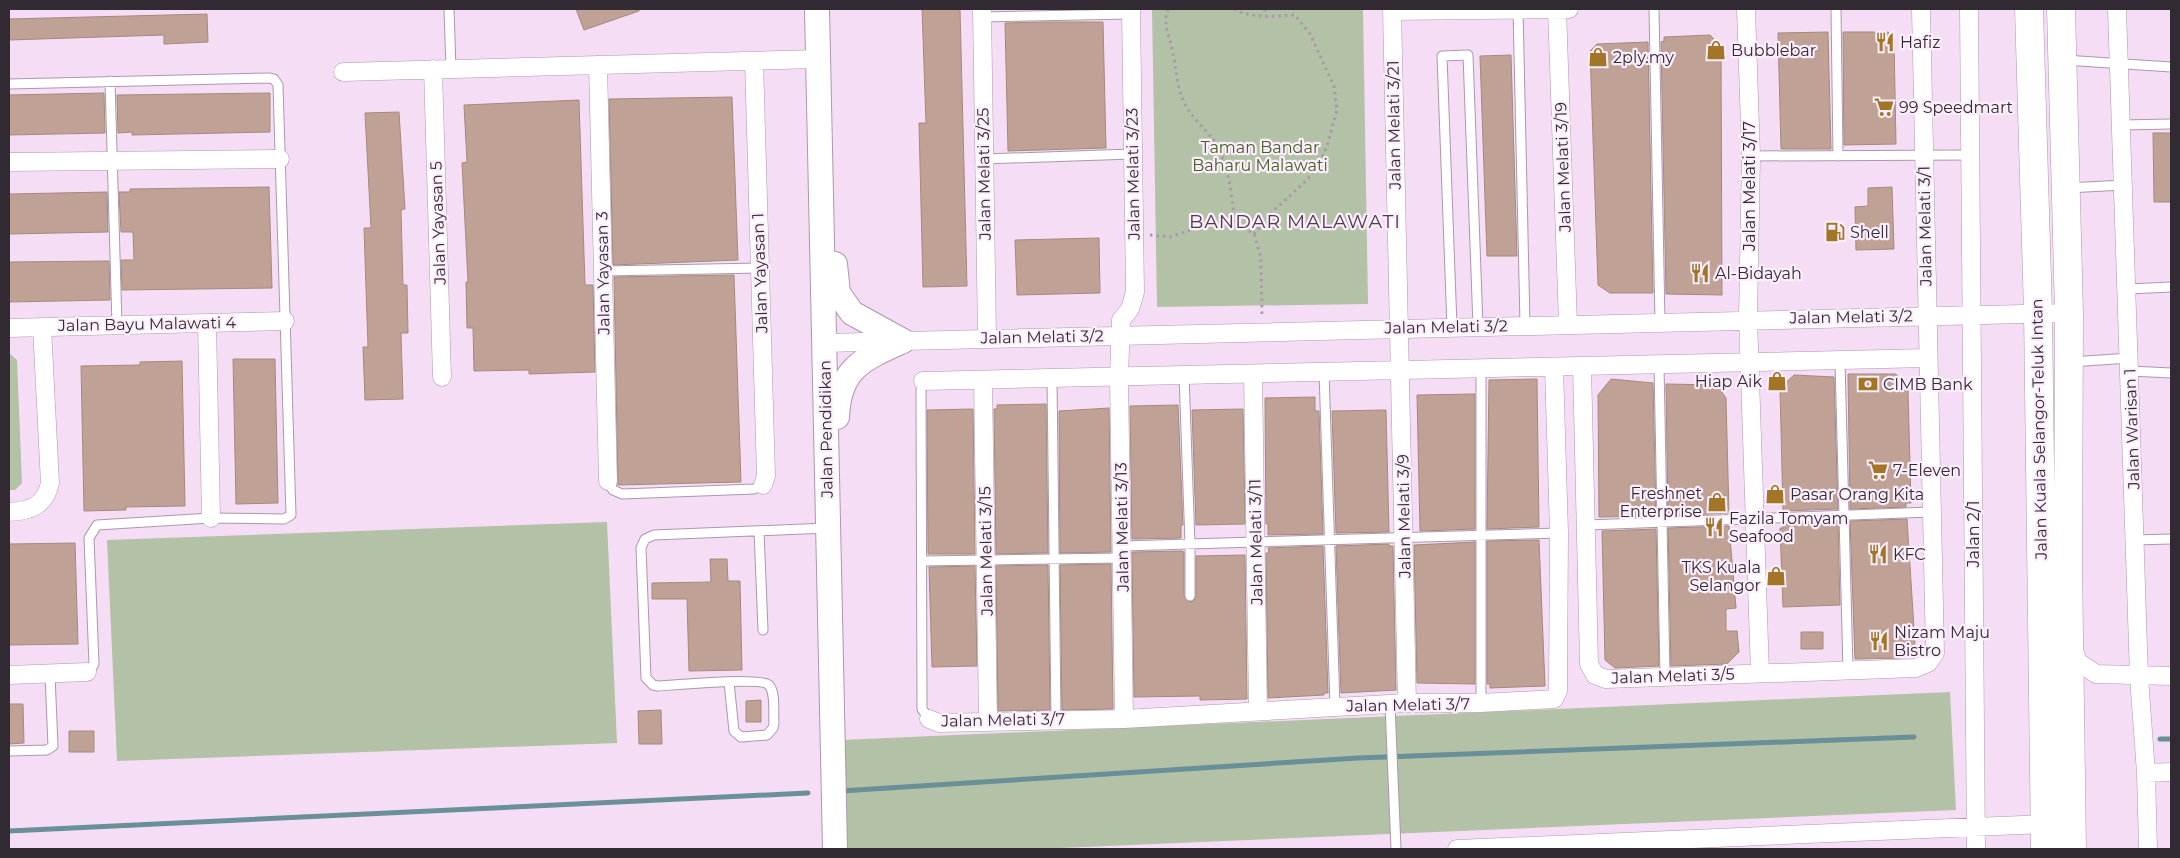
<svg xmlns="http://www.w3.org/2000/svg" width="2180" height="858" font-family="Montserrat,sans-serif">
  <rect width="100%" height="100%" fill="#f5def5"/>
  <path fill="#b3c1a6" d="M1152,9H1363L1368,304L1157,307Z
    M9,353L17,360L22,483L15,490H9Z
    M607,522L617,743L117,761L107,540Z
    M1950,692L1956,810L1037,849H846L841,740Z"/>
  <g fill="none" stroke-linecap="round" stroke-linejoin="round">
    <path stroke="#698f99" stroke-width="5" d="M2160,739H2171
      M841,791L1358,758L1914,737
      M9,831L808,793"/>
  </g>
  <path fill="#bfa295" stroke="#a5897d" d="M576,9H639V11L584,30Z
    M922,9H960L967,286L923,287L919,123H926Z
    M207,14L208,42L164,44V35L9,40V19Z
    M1044,22H1103L1106,148L1008,151L1005,23Z
    M1828,32L1831,149H1781L1778,33Z
    M1843,32H1888L1894,40L1896,144L1844,145Z
    M1710,35L1721,46L1722,295L1666,294L1661,42L1664,41V37Z
    M1648,42L1653,293H1610L1598,285L1590,51L1597,44Z
    M1511,55L1517,256H1487L1480,56Z
    M104,93L105,133L9,135V95Z
    M270,93V132L132,135V132L118,133L117,95Z
    M732,97L738,260L613,265L609,99Z
    M579,100L585,285H593L595,372L529,374V370L474,371L473,328H467L466,282H468L462,163L467,162L464,105Z
    M399,112L405,209L401,210L403,285H407L408,333H401L403,399L365,400L363,347H368L364,228H371L365,113Z
    M2153,133H2171V202H2154Z
    M269,187L272,288L122,290L121,260H134L133,232H121L119,192H130V189Z
    M1892,187L1894,249L1856,250L1855,207L1868,206V188Z
    M107,192L108,232L9,234V194Z
    M1099,238L1100,293L1017,295L1015,240Z
    M109,261L110,300L9,302V262Z
    M734,275L741,482L618,485L614,277Z
    M233,359H275L278,503L236,504Z
    M182,361L185,506L126,507V510L84,511L81,366L140,365V362Z
    M1848,374H1896L1908,390L1911,503H1906V507L1850,509Z
    M1794,375L1834,377L1838,509L1783,511L1780,388Z
    M1537,379L1539,527L1487,529L1489,380Z
    M1611,379L1653,383L1656,516L1599,517L1598,395Z
    M1666,384L1717,385L1726,398L1729,513L1668,516Z
    M1475,394V529L1420,531L1417,395Z
    M1315,397V411H1319L1323,534L1268,535V524H1266L1265,398Z
    M1046,404L1048,553L996,554L994,409H997V405Z
    M1178,405L1183,525H1181V538L1132,539L1130,406Z
    M1109,408L1111,552L1060,553L1059,411Z
    M973,409L975,554H928L927,410Z
    M1243,409L1245,524L1196,525L1192,410Z
    M1386,410L1389,532L1336,533L1332,411Z
    M1907,519L1915,644L1901,658L1855,659L1850,521Z
    M1838,522L1840,605L1783,607L1780,528H1783V524Z
    M1729,526L1736,608L1726,609V631H1737L1739,652L1727,664L1671,666L1668,528Z
    M1656,529L1659,666L1615,668L1605,660L1602,531Z
    M1539,540L1545,686L1490,688V684H1487V541Z
    M1475,542V684L1417,683L1414,545Z
    M75,543L78,644L9,645V544Z
    M1389,544V546H1393L1396,690L1341,693L1336,546Z
    M1323,546L1328,693H1324V695L1268,698L1266,553H1269L1268,548Z
    M1182,551L1184,552V596L1190,602L1194,601L1196,596V556L1245,555L1247,699L1200,700V696L1134,697L1132,552Z
    M710,559H727L728,581H740L742,670L689,671L687,599H652V583L711,582Z
    M1111,564L1113,709L1062,710L1060,565Z
    M1048,565L1050,710L998,711L996,566Z
    M975,566L977,666L932,667L929,567Z
    M1801,632H1823V649H1801Z
    M761,700V722H746V701Z
    M9,704H23L24,743L9,744Z
    M661,710L662,744H639L638,711Z
    M69,731H94V752H69Z"/>
  <g fill="none" stroke-linecap="round" stroke-linejoin="round">
    <defs>
      <path id="lane" d="M449,9L451,69
        M1518,9L1525,325
        M1654,9L1660,322
        M1836,9L1838,156
        M982,17L1131,14
        M2064,60L2171,67
        M110,81L117,325
        M9,84L270,78L274,79L278,85L291,515L284,519L211,518L97,525L89,538L94,664L90,671L87,672
        M2121,125L2171,124
        M1751,156L1970,155
        M984,159L1132,154
        M2068,188L2123,185
        M603,271L760,268
        M2128,289L2171,287
        M1452,327L1442,56L1468,55L1478,326
        M1840,361L1848,670
        M2071,362L2130,358
        M1659,365L1665,677
        M2130,371L2171,373
        M1324,372L1335,707
        M1184,375L1190,544V596
        M1052,378L1056,719
        M923,381L921,390L922,709L929,719
        M608,481L613,490L622,494L754,489L763,485
        M1587,525L1931,512
        M759,531L763,630
        M2135,540L2171,539
        M1123,546L1559,533
        M923,561L1122,558
        M729,682L734,731L741,737L767,735L773,728L774,723C773,713 776,693 769,685C761,677 675,685 658,686L653,685L646,678L641,548L645,539L654,535L828,528
        M1481,703V368
        M1390,705L1396,849
        M9,751L47,750L53,746L50,675"/>
      <path id="street" d="M982,9L987,338
        M1392,9L1407,703
        M1557,9L1568,324
        M1746,9L1751,156L1748,319L1760,673
        M1969,9L1976,849
        M2117,9L2139,677L2146,773L2148,849
        M1392,11L1569,9
        M754,61L766,476L763,485
        M598,65L608,481
        M433,69L442,377
        M343,72L818,59
        M9,162L280,159
        M207,323L211,518
        M9,328L285,321
        M824,343L2069,313
        M1582,366L1589,664L1595,675L1606,679L1916,668L1928,663L1935,653L1921,9
        M1253,374L1258,711
        M983,380L988,721
        M923,381L1928,358
        M9,512C30,511 45,506 50,483L42,327
        M2072,645L2078,662L2096,674L2171,676
        M9,675L87,672
        M929,719L939,723L1124,719L1407,703H1481L1554,699L1558,691L1559,533L1554,367
        M1124,719L1119,377L1121,320L1130,309L1135,292L1131,9
        M2146,773L2171,772
        M1457,849L2044,824"/>
      <path id="secondary" d="M817,9L835,849
        M835,264L838,293L852,313L903,341
        M837,417C839,368 863,359 903,341"/>
      <path id="highway" d="M2029,9L2038,312L2045,849
        M2061,9L2069,313L2068,563L2072,849"/>
    </defs>
    <use href="#lane" stroke="#ad97ad" stroke-width="11"/>
    <use href="#street" stroke="#ad97ad" stroke-width="19"/>
    <use href="#secondary" stroke="#ad97ad" stroke-width="26"/>
    <use href="#highway" stroke="#ad97ad" stroke-width="29"/>
    <path stroke="#a9a" stroke-width="3" stroke-dasharray="2.5 4" stroke-linecap="butt" d="M1168,9C1162,24 1170,38 1173,53C1177,73 1177,95 1190,112C1199,125 1213,136 1220,151C1230,173 1232,199 1235,222
      M1234,9C1252,19 1275,16 1295,15L1310,34L1334,86L1337,110L1328,143L1320,162L1307,180L1273,211L1254,234
      M1265,9L1266,16
      M1150,235L1170,237L1213,222H1235L1254,234L1261,258L1262,316"/>
    <use href="#lane" stroke="#fff" stroke-width="9"/>
    <use href="#street" stroke="#fff" stroke-width="18"/>
    <use href="#secondary" stroke="#fff" stroke-width="24"/>
    <use href="#highway" stroke="#fff" stroke-width="28"/>
  </g>
  <defs>
    <symbol id="restaurant-bare" viewBox="-9 -9 18 18"><path d="M-5-6h1v4h1v-4h1v4h1v-4h1v5L-1.5 .5V6h-2V.5L-5-1ZM5-6V6H3V1.5H1.5Q1.5-4 5-6Z" fill="#a27527" stroke="#fceefc" stroke-width="2.5" paint-order="stroke"/></symbol>
    <symbol id="shop-bare" viewBox="-9 -9 18 18"><path d="M-5-2.5h2.3a2.7 3.5 0 0 1 5.4 0H5L5.5 6h-11ZM-1.5-2.5h3a1.5 2.3 0 0 0-3 0Z" fill="#a27527" stroke="#fceefc" stroke-width="2.5" paint-order="stroke"/></symbol>
    <symbol id="supermarket-bare" viewBox="-9 -9 18 18"><path d="M-6-5.5h2.5l.6 2H6L4.5 2H-2.5L-4.4-4H-6ZM-1.5 3.2a1.3 1.3 0 1 0 .1 0ZM3 3.2a1.3 1.3 0 1 0 .1 0Z" fill="#a27527" stroke="#fceefc" stroke-width="2.5" paint-order="stroke"/></symbol>
    <symbol id="fuel-bare" viewBox="-9 -9 18 18"><path d="M-5.5-6h7V0h2V4h1.3V-2.5L3-4.5l.8-.8L6-3V5H2.5V1h-1V6h-7ZM-4.2-4.7v3.2H.2V-4.7Z" fill="#a27527" stroke="#fceefc" stroke-width="2.5" paint-order="stroke"/></symbol>
    <symbol id="bank-bare" viewBox="-9 -9 18 18"><path d="M-6-4H6V4H-6ZM0-2.3a2.3 2.3 0 1 0 0 4.6a2.3 2.3 0 1 0 0-4.6Z" fill="#a27527" stroke="#fceefc" stroke-width="2.5" paint-order="stroke"/></symbol>
  </defs>
  <g fill-rule="evenodd">
    <use href="#restaurant-bare" x="1871" y="28" width="28" height="28"/>
    <use href="#shop-bare" x="1702" y="36" width="28" height="28"/>
    <use href="#shop-bare" x="1584" y="43" width="28" height="28"/>
    <use href="#supermarket-bare" x="1870" y="93" width="28" height="28"/>
    <use href="#fuel-bare" x="1821" y="218" width="28" height="28"/>
    <use href="#restaurant-bare" x="1686" y="259" width="28" height="28"/>
    <use href="#shop-bare" x="1763" y="367" width="28" height="28"/>
    <use href="#bank-bare" x="1854" y="370" width="28" height="28"/>
    <use href="#supermarket-bare" x="1864" y="456" width="28" height="28"/>
    <use href="#shop-bare" x="1761" y="480" width="28" height="28"/>
    <use href="#shop-bare" x="1703" y="488" width="28" height="28"/>
    <use href="#restaurant-bare" x="1700" y="513" width="28" height="28"/>
    <use href="#restaurant-bare" x="1864" y="540" width="28" height="28"/>
    <use href="#shop-bare" x="1762" y="562" width="28" height="28"/>
    <use href="#restaurant-bare" x="1865" y="627" width="28" height="28"/>
  </g>
  <g text-anchor="middle" dominant-baseline="central" stroke-width="4.5" stroke-linejoin="round" paint-order="stroke">
    <g font-size="16" fill="#322a32" stroke="#fceefc" text-anchor="start">
      <text x="1900" y="42">Hafiz</text>
      <text x="1731" y="50">Bubblebar</text>
      <text x="1613" y="57">2ply.my</text>
      <text x="1899" y="107">99 Speedmart</text>
      <text x="1850" y="232">Shell</text>
      <text x="1715" y="273">Al-Bidayah</text>
      <text x="1762" y="381" text-anchor="end">Hiap Aik</text>
      <text x="1883" y="384">CIMB Bank</text>
      <text x="1893" y="470">7-Eleven</text>
      <text x="1702" y="493" text-anchor="end">Freshnet<tspan x="1702" dy="18">Enterprise</tspan></text>
      <text x="1790" y="494">Pasar Orang Kita</text>
      <text x="1729" y="518">Fazila Tomyam<tspan x="1729" dy="18">Seafood</tspan></text>
      <text x="1893" y="554">KFC</text>
      <text x="1761" y="567" text-anchor="end">TKS Kuala<tspan x="1761" dy="18">Selangor</tspan></text>
      <text x="1894" y="632">Nizam Maju<tspan x="1894" dy="18">Bistro</tspan></text>
    </g>
    <g font-size="16" fill="#322a32" stroke="#fceefc">
      <text transform="translate(1394 125) rotate(-91)">Jalan Melati 3/21</text>
      <text transform="translate(1563 167) rotate(-92)">Jalan Melati 3/19</text>
      <text transform="translate(984 174) rotate(-91)">Jalan Melati 3/25</text>
      <text transform="translate(1133 174) rotate(-91)">Jalan Melati 3/23</text>
      <text transform="translate(1749 186) rotate(-90)">Jalan Melati 3/17</text>
      <text transform="translate(438 223) rotate(-92)">Jalan Yayasan 5</text>
      <text transform="translate(1925 226) rotate(-91)">Jalan Melati 3/1</text>
      <text transform="translate(603 273) rotate(-91)">Jalan Yayasan 3</text>
      <text transform="translate(760 273) rotate(-92)">Jalan Yayasan 1</text>
      <text transform="translate(1851 317) rotate(-1)">Jalan Melati 3/2</text>
      <text transform="translate(147 324) rotate(-1)">Jalan Bayu Malawati 4</text>
      <text transform="translate(1446 327) rotate(-1)">Jalan Melati 3/2</text>
      <text transform="translate(1042 337) rotate(-1)">Jalan Melati 3/2</text>
      <text transform="translate(826 429) rotate(-91)">Jalan Pendidikan</text>
      <text transform="translate(2039 429) rotate(-91)">Jalan Kuala Selangor-Teluk Intan</text>
      <text transform="translate(2132 429) rotate(-92)">Jalan Warisan 1</text>
      <text transform="translate(1404 516) rotate(-91)">Jalan Melati 3/9</text>
      <text transform="translate(1122 527) rotate(-91)">Jalan Melati 3/13</text>
      <text transform="translate(1973 534) rotate(-90)">Jalan 2/1</text>
      <text transform="translate(1256 542) rotate(-91)">Jalan Melati 3/11</text>
      <text transform="translate(986 551) rotate(-91)">Jalan Melati 3/15</text>
      <text transform="translate(1673 676) rotate(-2)">Jalan Melati 3/5</text>
      <text transform="translate(1408 705) rotate(-1)">Jalan Melati 3/7</text>
      <text transform="translate(1003 720) rotate(-1)">Jalan Melati 3/7</text>
    </g>
    <g font-size="16" fill="#445f25" stroke="#fceefc">
      <text x="1260" y="147">Taman Bandar<tspan x="1260" dy="18">Baharu Malawati</tspan></text>
    </g>
    <g font-size="19" letter-spacing="1" fill="#4e3c4e" stroke="#fceefc">
      <text x="1295" y="221">BANDAR MALAWATI</text>
    </g>
  </g>
  <rect width="2180" height="858" fill="none" stroke="#322a32" stroke-width="20"/>
</svg>
